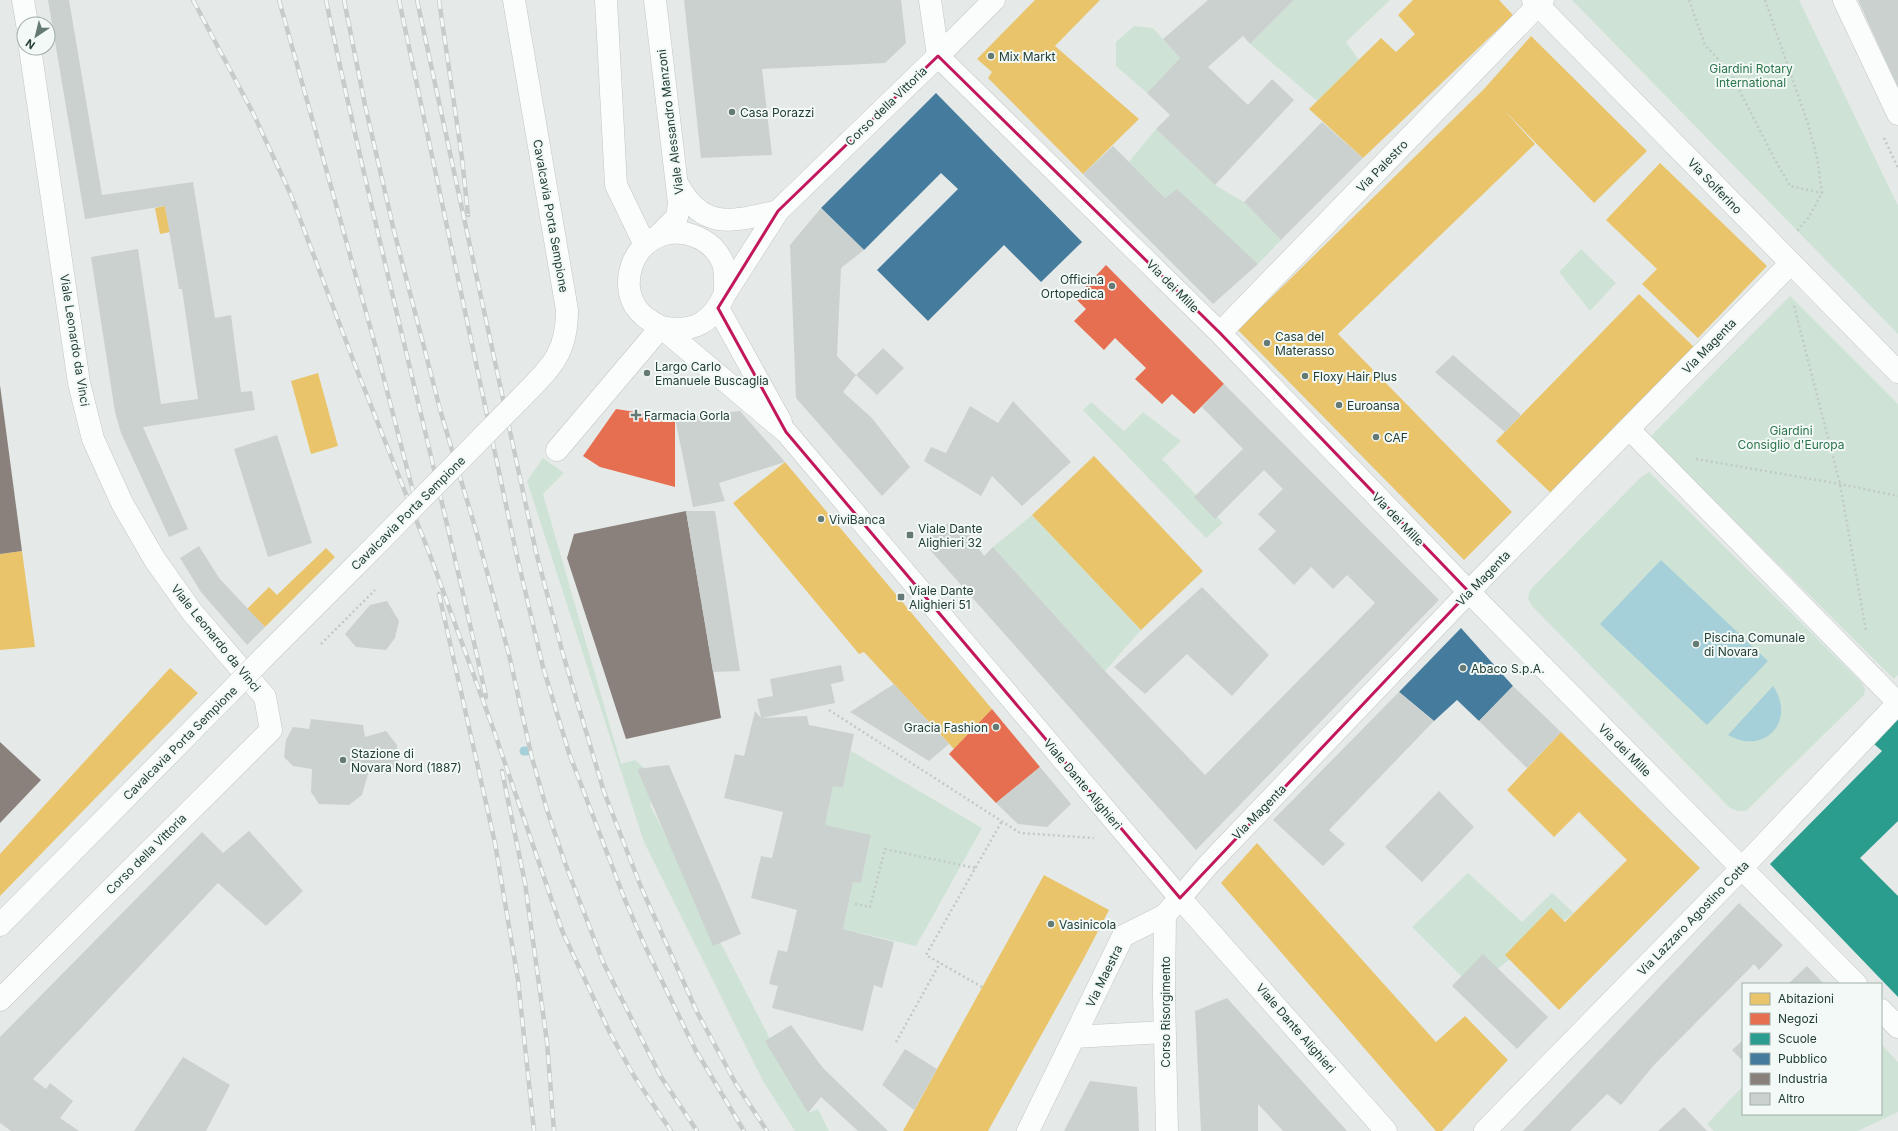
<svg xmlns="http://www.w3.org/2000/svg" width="1898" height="1131" font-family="Inter,sans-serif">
  <rect width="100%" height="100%" fill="#e5eae8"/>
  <path fill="#cee3d5" d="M1294,0H1390L1346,42L1359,60L1317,101L1250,44Z
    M1572,0H1799L1898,206V334Z
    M1134,26L1153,28L1180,58L1147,93L1116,66V42Z
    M1156,129L1215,185L1244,202L1281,240L1258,264L1165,198L1129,162Z
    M1581,249L1616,283L1590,311L1559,272Z
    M1790,296L1898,404V675L1894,679L1650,437Z
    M1091,402L1124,431L1143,412L1181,441L1162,459L1223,523L1206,538L1083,410Z
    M543,458L564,473L543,494L621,764L635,760L650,773L657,787L650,805L808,1113L818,1109L829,1131H795L763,1081L644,842L527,481Z
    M1649,472L1861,682L1865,689L1864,695L1746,811H1738L1730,808L1532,606L1528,599L1530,590L1640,478Z
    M1032,515L1141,630L1105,671L993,547Z
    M851,751L982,828L916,946L843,929L853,882L861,883L871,836L825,825L833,786L843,788Z
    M1468,873L1522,922L1552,893L1574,913L1472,987L1412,927Z
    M1881,1044L1898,1062V1112L1858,1131H1714L1707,1124L1743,1086V1114H1881Z"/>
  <path fill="#a5cfd9" d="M1661,560L1768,661L1707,725L1600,624Z
    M1773,686C1797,721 1764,756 1728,735Z"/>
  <path fill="#e9c46a" d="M1035,0H1100L1055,46L1139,119L1083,174L988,78L992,72L977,59Z
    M1413,0H1499L1513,15L1363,158L1309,109L1381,38L1396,52L1415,34L1398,15Z
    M1531,36L1647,151L1594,203L1501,107L1535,144L1338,334L1512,512L1464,560L1238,330L1484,89Z
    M1660,163L1767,266L1698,338L1642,284L1657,269L1606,220Z
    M165,206L170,232L160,234L155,208Z
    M1639,294L1694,347L1552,494L1496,441Z
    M318,373L338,446L311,454L291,381Z
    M1094,456L1203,571L1141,630L1032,515Z
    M785,462L992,709L954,749L864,652L859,654L733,503Z
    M326,548L335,557L265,627L247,609L269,587L277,595Z
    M22,551L35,647L0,650V554Z
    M170,668L198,693L0,896V854Z
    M1561,732L1700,868L1559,1010L1505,955L1551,908L1565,922L1627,860L1579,812L1554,837L1507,790Z
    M1257,843L1436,1042L1465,1016L1508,1060L1442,1131H1436L1221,883Z
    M1044,875L1109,910L1083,960L988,1131H903Z"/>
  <path fill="#e76f51" d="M1106,265L1224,384L1194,414L1172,394L1162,404L1135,379L1146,368L1115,338L1104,350L1074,321L1086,309L1075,298Z
    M616,409L675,418V487L600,467L583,456Z
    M992,709L1040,767L996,803L949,754Z"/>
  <path fill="#2a9d8f" d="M1898,716V821L1860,858L1898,896V997L1770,864L1882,751L1873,743Z"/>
  <path fill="#457b9d" d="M936,93L1082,242L1041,282L1004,245L928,321L877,270L958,189L941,173L864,250L821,208Z
    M1461,628L1513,686L1479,721L1457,700L1434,721L1399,692Z"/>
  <path fill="#8a817c" d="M0,385L22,551L0,554Z
    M686,511L721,718L626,739L567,558L574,534Z
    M0,742L41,780L0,823Z"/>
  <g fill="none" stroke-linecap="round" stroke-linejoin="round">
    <path stroke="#a5cfd9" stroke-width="9" d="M524,751H527"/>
  </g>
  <path fill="#cbd1cf" d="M48,0H69L102,195L193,182L215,318L231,315L241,392L252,391L255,410L143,427L188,529L169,537L121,433L115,412L91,257L138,249L161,404L198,399L182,289H179L165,206L85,219Z
    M684,0H901L906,43L885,63L762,69L772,155L701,158Z
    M1208,0H1294L1250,44L1243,36L1208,67L1248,105L1272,79L1294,100L1215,185L1156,129L1170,115L1147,93L1180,58L1163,39Z
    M1858,0H1898V88Z
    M1322,122L1363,158L1281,240L1244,202Z
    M1113,146L1165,198L1177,189L1258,264L1213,304L1083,174Z
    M821,208L864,250L841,268L837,356L856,375L883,348L904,368L877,395L856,375L843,392L872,418L910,467L882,496L796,398L790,245Z
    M1453,355L1521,415L1505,432L1435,372Z
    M1224,384L1439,600L1196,850L923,542L950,522L968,533L984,556L993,547L1105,671L1205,775L1375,603L1347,575L1333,589L1311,567L1294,585L1258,549L1276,531L1258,514L1283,489L1264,470L1215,519L1194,497L1243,449L1202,407Z
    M1013,401L1071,462L1022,506L992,476L981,496L924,461L931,447L946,453L970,406L998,423Z
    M740,411L785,462L719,483L725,501L693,507L675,418Z
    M277,435L312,543L268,557L234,449Z
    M686,511H715L740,671L713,672Z
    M199,546L219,578L265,627L247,645L201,592L180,558Z
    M1202,587L1269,655L1232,696L1187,654L1145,694L1114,667Z
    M387,601L399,621L395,638L386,650L356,647L345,634L370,605Z
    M841,665L844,681L831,684L835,703L762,718L807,716L809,725L854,734L843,788L833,786L825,825L871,835L861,883L853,882L843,929L894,942L882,988L874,985L863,1031L772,1008L778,986L769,984L778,950L787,952L797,910L751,898L761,856L772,858L783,812L724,798L735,754L744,756L755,711L761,718L757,699L773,696L770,679Z
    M894,684L949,744L929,761L850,712Z
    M1513,686L1561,732L1527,768L1479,721Z
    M1399,692L1434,721L1329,830L1345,844L1323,866L1273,820Z
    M311,719L363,725L365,737L386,731L397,745L399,764L386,774H368L362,795L349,805L319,804L311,792L312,769L293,766L284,757L286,740L293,727L309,729Z
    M669,765L741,934L713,946L637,769Z
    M1040,767L1071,804L1047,827L1018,824L996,803Z
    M1439,791L1474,827L1422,882L1385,847Z
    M249,831L303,891L266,926L218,883L33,1079L46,1089L50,1083L73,1101L60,1118L79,1131H11L0,1123V1037L202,832L223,853Z
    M1739,903L1783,945L1759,970L1754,964L1654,1065L1621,1105L1607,1094L1570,1131H1523Z
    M1483,954L1548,1017L1517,1049L1452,986Z
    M1807,966L1824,984H1788Z
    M1227,998L1347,1131H1283L1258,1104V1131H1201L1195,1011Z
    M791,1025L823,1068L888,1131H858L821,1097L808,1113L765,1041Z
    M1743,1040V1061L1732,1050Z
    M905,1049L937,1069L914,1110L882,1085Z
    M183,1057L230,1085L206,1131H134Z
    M1090,1081L1137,1087L1139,1131H1064Z
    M1684,1107L1707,1131H1658Z"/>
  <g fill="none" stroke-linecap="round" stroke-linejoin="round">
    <defs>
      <path id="pedestrian" d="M1629,429L1898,703"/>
      <path id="minor" d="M1533,0L1898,372
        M938,56L1220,333L1469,592L1856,984
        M1220,333L1543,0
        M557,450L661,327
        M1180,898L1208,865L1483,577L1791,263
        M1881,1010L1898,1027
        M1164,1032L1074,1037L1123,936L1165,915
        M1028,1131L1074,1037
        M1485,1131L1742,868L1898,703"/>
      <path id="tertiary" d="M23,0L27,24
        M1844,0L1898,114
        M938,56L994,0
        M0,1000L271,730L265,697L192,612L155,560L122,503L93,439L79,383L30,48"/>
      <path id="secondary" d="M514,0L567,310C567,354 551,367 522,397
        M606,0L616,185L645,245
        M655,0L679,203L677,217L658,236
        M678,185C704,232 734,221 778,211
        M725,294C725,283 726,273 723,263C713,239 683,226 659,236C632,247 621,282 635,306C641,316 651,322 661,327L786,432L1180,898L1386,1131
        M718,308L781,422
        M661,327C693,333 711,324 725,294L778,211L938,56L930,0
        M262,659L357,564
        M0,925L227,695
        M1167,1131L1164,993L1165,915L1180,898"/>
    </defs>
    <use href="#pedestrian" stroke="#c2c7c5" stroke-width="22"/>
    <use href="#minor" stroke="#c2c7c5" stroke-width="23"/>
    <use href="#tertiary" stroke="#c2c7c5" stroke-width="23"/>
    <use href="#secondary" stroke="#c0c7c5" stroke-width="23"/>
    <path stroke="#c1cac7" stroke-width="2.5" stroke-dasharray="2 3" stroke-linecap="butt" d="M1689,0L1705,45L1730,72L1774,158L1790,186L1822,193
      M1765,0L1808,124L1817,157L1822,193L1809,217L1797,231
      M1884,138L1898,168
      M1794,306L1840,484L1866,631
      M1696,459L1840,484L1898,496
      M321,644L375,590
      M829,710L1020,833L1094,838
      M855,904L870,907L885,849L975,868
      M982,987L926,955L1002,821
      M896,1042L940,963"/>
    <use href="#pedestrian" stroke="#fbfcfc" stroke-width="21"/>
    <use href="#minor" stroke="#fbfcfc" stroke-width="22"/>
    <use href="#tertiary" stroke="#fbfcfc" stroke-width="22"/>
    <use href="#secondary" stroke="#fbfcfc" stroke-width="22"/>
    <defs>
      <path id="rail" d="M193,0L253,113L291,195L355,365L430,555L494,731L563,933L610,1033L634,1076L671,1131
        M279,0L376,348L418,511
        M326,0C374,233 436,464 486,697
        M344,0L365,105L394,231L441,413L477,534L510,659L532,758L547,810L565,863L603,962L661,1077L697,1131
        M399,0L516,552L543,667L569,753L625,900L645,946L695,1049L744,1131
        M417,0L536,552L563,654L604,792L641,887L697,1012L736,1084L767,1131
        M439,0L462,158L468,215
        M439,594L495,843L518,980L534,1131
        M502,771L525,883L547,1042L554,1131"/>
    </defs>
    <use href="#rail" stroke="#c7cbca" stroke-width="4.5"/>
    <use href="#rail" stroke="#f3f9f6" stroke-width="3" stroke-dasharray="9" stroke-linecap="butt"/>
    <defs>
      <path id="secondary-bridge" d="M357,564L522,397
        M227,695L262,659"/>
    </defs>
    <use href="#secondary-bridge" stroke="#c0c7c5" stroke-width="23" stroke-linecap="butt"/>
    <use href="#secondary-bridge" stroke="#fbfcfc" stroke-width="22"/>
  </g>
  <path fill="none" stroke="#c2185b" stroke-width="3" stroke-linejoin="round" d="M938,56L1220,333L1469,592L1180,898L786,432L718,308L778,211Z"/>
  <g fill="#667a75" stroke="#f3f9f6" stroke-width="1.5">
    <circle cx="991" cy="56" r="4"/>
    <circle cx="732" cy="112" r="4"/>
    <circle cx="1112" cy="286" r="4"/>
    <circle cx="1267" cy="343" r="4"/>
    <circle cx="647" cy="373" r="4"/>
    <circle cx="1305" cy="376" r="4"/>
    <circle cx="1339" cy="405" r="4"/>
    <path d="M634 409h4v4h4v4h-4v4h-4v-4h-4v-4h4z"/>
    <circle cx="1376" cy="437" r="4"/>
    <circle cx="821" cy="519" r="4"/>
    <rect x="906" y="531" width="8" height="8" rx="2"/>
    <rect x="897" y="593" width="8" height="8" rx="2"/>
    <circle cx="1696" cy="644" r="4"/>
    <circle cx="1463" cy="668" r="4"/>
    <circle cx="996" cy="727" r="4"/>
    <circle cx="343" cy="760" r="4"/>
    <circle cx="1051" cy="924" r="4"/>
  </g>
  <g text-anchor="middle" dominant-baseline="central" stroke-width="4" stroke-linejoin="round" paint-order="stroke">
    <g font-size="12" fill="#223e37" stroke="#f3f9f6" text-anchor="start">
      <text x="999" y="56">Mix Markt</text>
      <text x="740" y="112">Casa Porazzi</text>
      <text x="1104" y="279" text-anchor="end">Officina<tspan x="1104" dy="14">Ortopedica</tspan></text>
      <text x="1275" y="336">Casa del<tspan x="1275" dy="14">Materasso</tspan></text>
      <text x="655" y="366">Largo Carlo<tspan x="655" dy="14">Emanuele Buscaglia</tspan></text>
      <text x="1313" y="376">Floxy Hair Plus</text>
      <text x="1347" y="405">Euroansa</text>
      <text x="644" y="415">Farmacia Gorla</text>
      <text x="1384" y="437">CAF</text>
      <text x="829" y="519">ViviBanca</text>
      <text x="918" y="528">Viale Dante<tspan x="918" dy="14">Alighieri 32</tspan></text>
      <text x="909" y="590">Viale Dante<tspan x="909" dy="14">Alighieri 51</tspan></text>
      <text x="1704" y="637">Piscina Comunale<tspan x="1704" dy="14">di Novara</tspan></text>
      <text x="1471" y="668">Abaco S.p.A.</text>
      <text x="988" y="727" text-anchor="end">Gracia Fashion</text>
      <text x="351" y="753">Stazione di<tspan x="351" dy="14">Novara Nord (1887)</tspan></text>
      <text x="1059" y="924">Vasinicola</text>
    </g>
    <g font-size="12" fill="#2b754b" stroke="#f3f9f6">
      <text x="1751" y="68">Giardini Rotary<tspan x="1751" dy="14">International</tspan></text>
      <text x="1791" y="430">Giardini<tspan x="1791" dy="14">Consiglio d'Europa</tspan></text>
    </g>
    <g font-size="12" fill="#223e37" stroke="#f3f9f6">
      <text transform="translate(886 106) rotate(-44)">Corso della Vittoria</text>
      <text transform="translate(670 122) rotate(-97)">Viale Alessandro Manzoni</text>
      <text transform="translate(1382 166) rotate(-46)">Via Palestro</text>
      <text transform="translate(1715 186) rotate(46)">Via Solferino</text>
      <text transform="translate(551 216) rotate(80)">Cavalcavia Porta Sempione</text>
      <text transform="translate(1173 286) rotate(45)">Via dei Mille</text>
      <text transform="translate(75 340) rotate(81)">Viale Leonardo da Vinci</text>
      <text transform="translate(1709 346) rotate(-46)">Via Magenta</text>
      <text transform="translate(408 513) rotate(-45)">Cavalcavia Porta Sempione</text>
      <text transform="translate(1398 519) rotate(46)">Via dei Mille</text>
      <text transform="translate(1483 578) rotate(-46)">Via Magenta</text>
      <text transform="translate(216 638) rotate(51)">Viale Leonardo da Vinci</text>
      <text transform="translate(180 743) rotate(-45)">Cavalcavia Porta Sempione</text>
      <text transform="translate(1625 750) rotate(45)">Via dei Mille</text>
      <text transform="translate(1083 784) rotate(50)">Viale Dante Alighieri</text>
      <text transform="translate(1259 812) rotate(-46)">Via Magenta</text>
      <text transform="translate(146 854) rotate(-45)">Corso della Vittoria</text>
      <text transform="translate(1693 918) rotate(-46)">Via Lazzaro Agostino Cotta</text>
      <text transform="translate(1104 976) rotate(-64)">Via Maestra</text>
      <text transform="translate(1165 1012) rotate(-90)">Corso Risorgimento</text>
      <text transform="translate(1296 1028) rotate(49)">Viale Dante Alighieri</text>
    </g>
  </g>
  <rect x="1742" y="983" width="140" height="132" fill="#f3f9f6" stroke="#9faeaa"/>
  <rect x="1750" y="993" width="20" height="12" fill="#e9c46a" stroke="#9faeaa"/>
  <text x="1778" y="1003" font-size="12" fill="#223e37">Abitazioni</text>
  <rect x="1750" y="1013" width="20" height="12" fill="#e76f51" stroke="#9faeaa"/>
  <text x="1778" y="1023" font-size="12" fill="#223e37">Negozi</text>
  <rect x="1750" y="1033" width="20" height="12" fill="#2a9d8f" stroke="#9faeaa"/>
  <text x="1778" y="1043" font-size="12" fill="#223e37">Scuole</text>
  <rect x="1750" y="1053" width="20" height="12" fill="#457b9d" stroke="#9faeaa"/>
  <text x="1778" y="1063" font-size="12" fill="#223e37">Pubblico</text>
  <rect x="1750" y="1073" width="20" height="12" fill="#8a817c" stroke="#9faeaa"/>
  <text x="1778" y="1083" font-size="12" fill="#223e37">Industria</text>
  <rect x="1750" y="1093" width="20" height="12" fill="#cbd1cf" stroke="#9faeaa"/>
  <text x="1778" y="1103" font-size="12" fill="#223e37">Altro</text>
  <g transform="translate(36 36) rotate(215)"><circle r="19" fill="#f3f9f6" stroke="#9faeaa"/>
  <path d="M0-3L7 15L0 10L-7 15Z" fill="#667a75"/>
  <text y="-6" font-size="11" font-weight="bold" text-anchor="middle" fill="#223e37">N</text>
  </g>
</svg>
